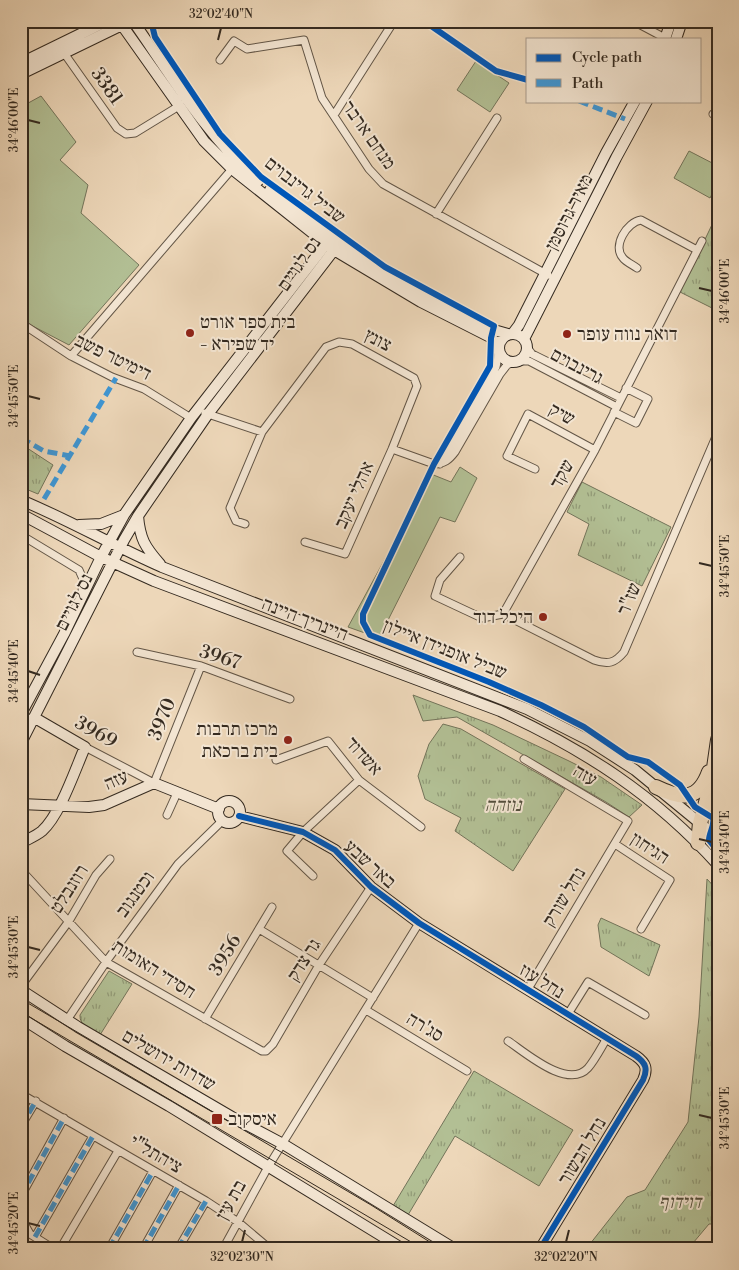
<svg xmlns="http://www.w3.org/2000/svg" width="739" height="1270" font-family="'Libre Bodoni','Frank Ruhl Libre',serif">
  <defs>
    <pattern id="park-tufts" width="24" height="20" patternUnits="userSpaceOnUse" patternTransform="scale(1.25)"><rect width="24" height="20" fill="#b2bf94"/><path d="M3 7l-1-3M5 7V3M7 7l1-3M15 17l-1-3M17 17v-4M19 17l1-3" fill="none" stroke="#929b78"/></pattern>
  </defs>
  <rect width="100%" height="100%" fill="#edd7b9"/>
  <filter id="stains"><feTurbulence type="fractalNoise" baseFrequency=".004" numOctaves="4"/><feColorMatrix values="0 0 0 0 .2 0 0 0 0 .09 0 0 0 0 .02 0 0 0 .5 -.17"/></filter>
  <radialGradient id="worn" r=".72"><stop offset=".6" stop-color="#630" stop-opacity="0"/><stop offset="1" stop-color="#630" stop-opacity=".3"/></radialGradient>
  <path fill="#b2bf94" stroke="#73745a" d="M476,61L509,83L490,112L457,90Z
    M41,96L76,142L60,160L88,185L81,213L139,265L69,345L21,320V107Z
    M689,151L718,166V183L710,198L674,178Z
    M460,467L477,478L455,522L440,517L379,638L348,627L431,474L451,482Z"/>
  <path fill="url(#park-tufts)" stroke="#73745a" d="M718,212V311L680,292Z
    M21,444L53,465L38,494L21,487Z
    M582,482L671,527L642,586L578,555L589,524L567,512Z
    M413,695L493,725L569,761L601,777L642,805L629,817L606,802L457,717L423,721Z
    M443,724L461,729L565,789L513,871L455,831L461,818L425,799L418,776L429,744Z
    M707,879L718,891V1224H709L688,1249H586L627,1197L645,1190L688,1122L699,1017Z
    M601,918L660,945L649,976L601,947L598,925Z
    M109,971L132,984L100,1035C92,1030 79,1026 80,1015Z
    M474,1071L573,1130L539,1186L455,1136L408,1215L393,1206Z"/>
  <g fill="none" stroke-linecap="round" stroke-linejoin="round">
    <defs>
      <path id="street" d="M633,21L665,38
        M64,53L117,128L126,134L135,133L179,106
        M220,60L234,41L247,49L304,40L322,98L369,169L383,184L548,275
        M713,114L718,116
        M334,115L394,21
        M436,214L497,118
        M637,268C633,265 626,262 623,258C612,246 627,222 641,220L697,250
        M21,323L71,356L112,377L144,389L191,418
        M527,347L532,354L621,398
        M71,356L232,169
        M520,361H529L617,407
        M614,412L636,423L648,399L626,388
        M205,413L262,432L326,347L339,342L352,344L414,378L417,386L392,449L345,554L305,542
        M392,449L434,464C444,464 449,460 455,452L500,374L507,365L511,363
        M440,464L496,367L499,353
        M535,469L507,456L528,414L595,450
        M245,524L236,521L230,508L262,432
        M21,535L79,570L83,579L82,591
        M460,557L440,580L435,596L482,618L503,614L595,450L702,241
        M503,614L594,660C608,665 615,663 624,652L718,432
        M137,652L201,666L290,699
        M85,747L154,783L201,666
        M524,759L628,821L528,989
        M276,760L328,741L359,780L421,827
        M167,815L177,793
        M615,844L670,880L641,929
        M21,870L106,962L262,1051H266L273,1044L319,965L371,887
        M313,876L287,851L303,832L359,780
        M259,929L373,998
        M21,986L69,921L96,875L110,859
        M366,1010L467,1071
        M568,1014L588,982L645,1015
        M205,1019L272,907
        M67,1020L108,959L178,864L222,821
        M508,1041C526,1053 568,1090 588,1068C595,1060 601,1048 607,1038
        M21,1094L206,1201L238,1222L270,1249
        M21,1126L36,1101
        M21,1196L64,1118
        M21,1218L30,1234L54,1249
        M35,1237L93,1136
        M60,1249L118,1151
        M109,1249L153,1171
        M143,1249L179,1185
        M178,1249L206,1201
        M223,1249L268,1167L419,923"/>
      <path id="secondary" d="M119,21L204,141L232,169L334,250L421,302L490,337L499,345
        M133,21C172,77 207,136 258,181
        M665,39L671,21
        M676,39L682,21
        M21,63L107,21
        M21,74L126,23
        M270,190L336,240L383,273L494,330L508,334
        M513,333L519,325L606,153L635,101
        M499 348a14 14 0 1 1 28 0a14 14 0 1 1-28 0Z
        M524,339L616,158L647,101
        M21,500C69,520 114,546 162,567L527,709L590,741L635,770L718,838
        M21,514L101,557L154,581L500,711C585,750 655,795 718,865
        M138,516C140,539 145,547 160,564
        M79,525L101,524L124,515
        M21,714L64,634L101,557L124,515L191,418L326,244L336,240
        M21,722L35,718L85,747C75,770 60,815 42,831C36,836 28,839 21,843
        M21,743L124,540L138,516L208,414L334,250L336,240
        M218 812a11 11 0 1 1 22 0a11 11 0 1 1-22 0Z
        M21,804L89,807L104,805L154,783L219,809
        M239,816L303,832L335,850L371,887L419,923L636,1056C646,1063 648,1069 643,1080L540,1249
        M21,990L78,1027L232,1117L283,1144L455,1249
        M21,1018L65,1046L169,1106L403,1249"/>
      <path id="highway" d="M656,787C681,799 698,802 709,772
        M698,843L700,823L712,782L718,740"/>
    </defs>
    <use href="#street" stroke="#625546" stroke-width="9"/>
    <use href="#secondary" stroke="#342a20" stroke-width="12"/>
    <use href="#highway" stroke="#342a20" stroke-width="16"/>
    <use href="#street" stroke="#f3e5d2" stroke-width="7"/>
    <use href="#secondary" stroke="#f3e5d2" stroke-width="10"/>
    <use href="#highway" stroke="#edd7b9" stroke-width="14"/>
    <path stroke="#342a20" stroke-width="1" d="M21,999L371,1205L441,1249
      M21,1012L423,1249"/>
    <path stroke="#3d96d5" stroke-width="5" stroke-dasharray="10 5" stroke-linecap="butt" d="M579,101L625,119
      M21,438L44,451L70,456
      M44,499L116,378
      M21,1126L36,1101
      M21,1196L64,1118
      M35,1237L93,1136
      M109,1249L153,1171
      M143,1249L179,1185
      M178,1249L206,1201"/>
    <defs>
      <path id="cycleway" d="M151,21L155,37L161,46L220,134L261,177L385,267L494,326L491,338L490,366L434,464L363,614V622L370,635L489,682L541,705L584,727L628,757L648,762L680,785L695,807L713,818C715,825 709,833 709,840L718,851
        M424,21L496,71L528,80
        M239,816L303,832L335,850L371,887L419,923L636,1056C646,1063 648,1069 643,1080L540,1249"/>
    </defs>
    <use href="#cycleway" stroke="#f3e5d2" stroke-width="9"/>
    <use href="#cycleway" stroke="#0057b8" stroke-width="6"/>
  </g>
  <path fill="none" stroke="#342a20" stroke-width="2" d="M218,40L221,28M28,120L40,123M699,288L712,291M28,396L40,399M699,563L712,566M28,671L40,675M699,839L712,842M28,947L40,950M699,1115L712,1118M28,1223L40,1226M242,1242L245,1230M566,1242L569,1230"/>
  <g fill="#8f2418" stroke="#f3e5d2" stroke-width="2">
    <circle cx="190" cy="333" r="5"/>
    <circle cx="567" cy="334" r="5"/>
    <circle cx="543" cy="617" r="5"/>
    <circle cx="288" cy="740" r="5"/>
    <rect x="211" y="1113" width="12" height="12" rx="2.5"/>
  </g>
  <g text-anchor="middle" dominant-baseline="central" stroke-width="4" stroke-linejoin="round" paint-order="stroke">
    <g font-size="19" fill="#342a20" stroke="#f3e5d2">
      <text transform="translate(107 86) rotate(55)">3381</text>
      <text transform="translate(369 135) rotate(55)">מנחם ארבר</text>
      <text transform="translate(305 190) rotate(38)">שביל גרינבוים</text>
      <text transform="translate(569 212) rotate(-63)">מאיר גרוסמן</text>
      <text transform="translate(299 264) rotate(-55)">נס לגויים</text>
      <text transform="translate(378 340) rotate(28)">צונץ</text>
      <text transform="translate(113 357) rotate(26)">דימיטר פשב</text>
      <text transform="translate(577 366) rotate(28)">גרינבוים</text>
      <text transform="translate(562 414) rotate(28)">שיק</text>
      <text transform="translate(562 474) rotate(-61)">שקד</text>
      <text transform="translate(354 495) rotate(-66)">אהלי יעקב</text>
      <text transform="translate(629 599) rotate(-67)">שז"ר</text>
      <text transform="translate(74 602) rotate(-63)">נס לגויים</text>
      <text transform="translate(305 619) rotate(21)">היינריך היינה</text>
      <text transform="translate(445 649) rotate(22)">שביל אופנידן איילון</text>
      <text transform="translate(220 657) rotate(18)">3967</text>
      <text transform="translate(162 719) rotate(-68)">3970</text>
      <text transform="translate(96 732) rotate(29)">3969</text>
      <text transform="translate(364 756) rotate(48)">אשדוד</text>
      <text transform="translate(585 775) rotate(31)">עזה</text>
      <text transform="translate(116 780) rotate(-23)">עזה</text>
      <text transform="translate(650 848) rotate(33)">הגיחון</text>
      <text transform="translate(370 864) rotate(42)">באר שבע</text>
      <text transform="translate(69 889) rotate(-57)">רוזנבלט</text>
      <text transform="translate(135 894) rotate(-54)">וכטנגוב</text>
      <text transform="translate(564 897) rotate(-59)">נחל שורק</text>
      <text transform="translate(225 955) rotate(-59)">3956</text>
      <text transform="translate(304 960) rotate(-58)">גר צדק</text>
      <text transform="translate(154 969) rotate(32)">חסידי האומות</text>
      <text transform="translate(542 981) rotate(32)">נחל עוז</text>
      <text transform="translate(425 1027) rotate(31)">סג'רה</text>
      <text transform="translate(169 1060) rotate(30)">שדרות ירושלים</text>
      <text transform="translate(582 1151) rotate(-59)">נחל הבשור</text>
      <text transform="translate(156 1154) rotate(30)">ציהתל"י</text>
      <text transform="translate(231 1200) rotate(-61)">בת עין</text>
    </g>
    <g font-size="19" fill="#342a20" stroke="#f3e5d2" text-anchor="start">
      <text x="200" y="322">בית ספר אורט<tspan x="200" dy="22">- יד שפירא</tspan></text>
      <text x="577" y="334">דואר נווה עופר</text>
      <text x="533" y="617" text-anchor="end">היכל דוד</text>
      <text x="278" y="729" text-anchor="end">מרכז תרבות<tspan x="278" dy="22">בית ברכאת</tspan></text>
      <text x="228" y="1119">איסקוב</text>
    </g>
    <g font-size="19" font-style="italic" fill="#544f3d" stroke="#f3e5d2">
      <text x="503" y="805">נוזהה</text>
      <text x="680" y="1202">דוידוף</text>
    </g>
  </g>
  <rect width="739" height="1270" fill="none" stroke="#edd7b9" stroke-width="55"/>
  <rect x="526" y="38" width="175" height="65" fill="#f3e5d2" stroke="#a79a8b"/>
  <rect x="536" y="54" width="25" height="8" fill="#0057b8" stroke="#a79a8b"/>
  <text x="572" y="62" font-size="15" fill="#342a20">Cycle path</text>
  <rect x="536" y="79" width="25" height="8" fill="#3d96d5" stroke="#a79a8b"/>
  <text x="572" y="88" font-size="15" fill="#342a20">Path</text>
  <rect x="28" y="28" width="684" height="1214" fill="none" stroke="#342a20" stroke-width="2"/>
  <g font-size="12" text-anchor="middle" fill="#342a20">
    <text x="221" y="18">32°02'40"N</text>
    <text transform="translate(14 120) rotate(-90)" y="4">34°46'00"E</text>
    <text transform="translate(725 291) rotate(-90)" y="4">34°46'00"E</text>
    <text transform="translate(14 396) rotate(-90)" y="4">34°45'50"E</text>
    <text transform="translate(725 566) rotate(-90)" y="4">34°45'50"E</text>
    <text transform="translate(14 671) rotate(-90)" y="4">34°45'40"E</text>
    <text transform="translate(725 842) rotate(-90)" y="4">34°45'40"E</text>
    <text transform="translate(14 947) rotate(-90)" y="4">34°45'30"E</text>
    <text transform="translate(725 1118) rotate(-90)" y="4">34°45'30"E</text>
    <text transform="translate(14 1223) rotate(-90)" y="4">34°45'20"E</text>
    <text x="242" y="1261">32°02'30"N</text>
    <text x="566" y="1261">32°02'20"N</text>
  </g>
  <rect width="100%" height="100%" filter="url(#stains)"/>
  <rect width="100%" height="100%" fill="url(#worn)"/>
</svg>
